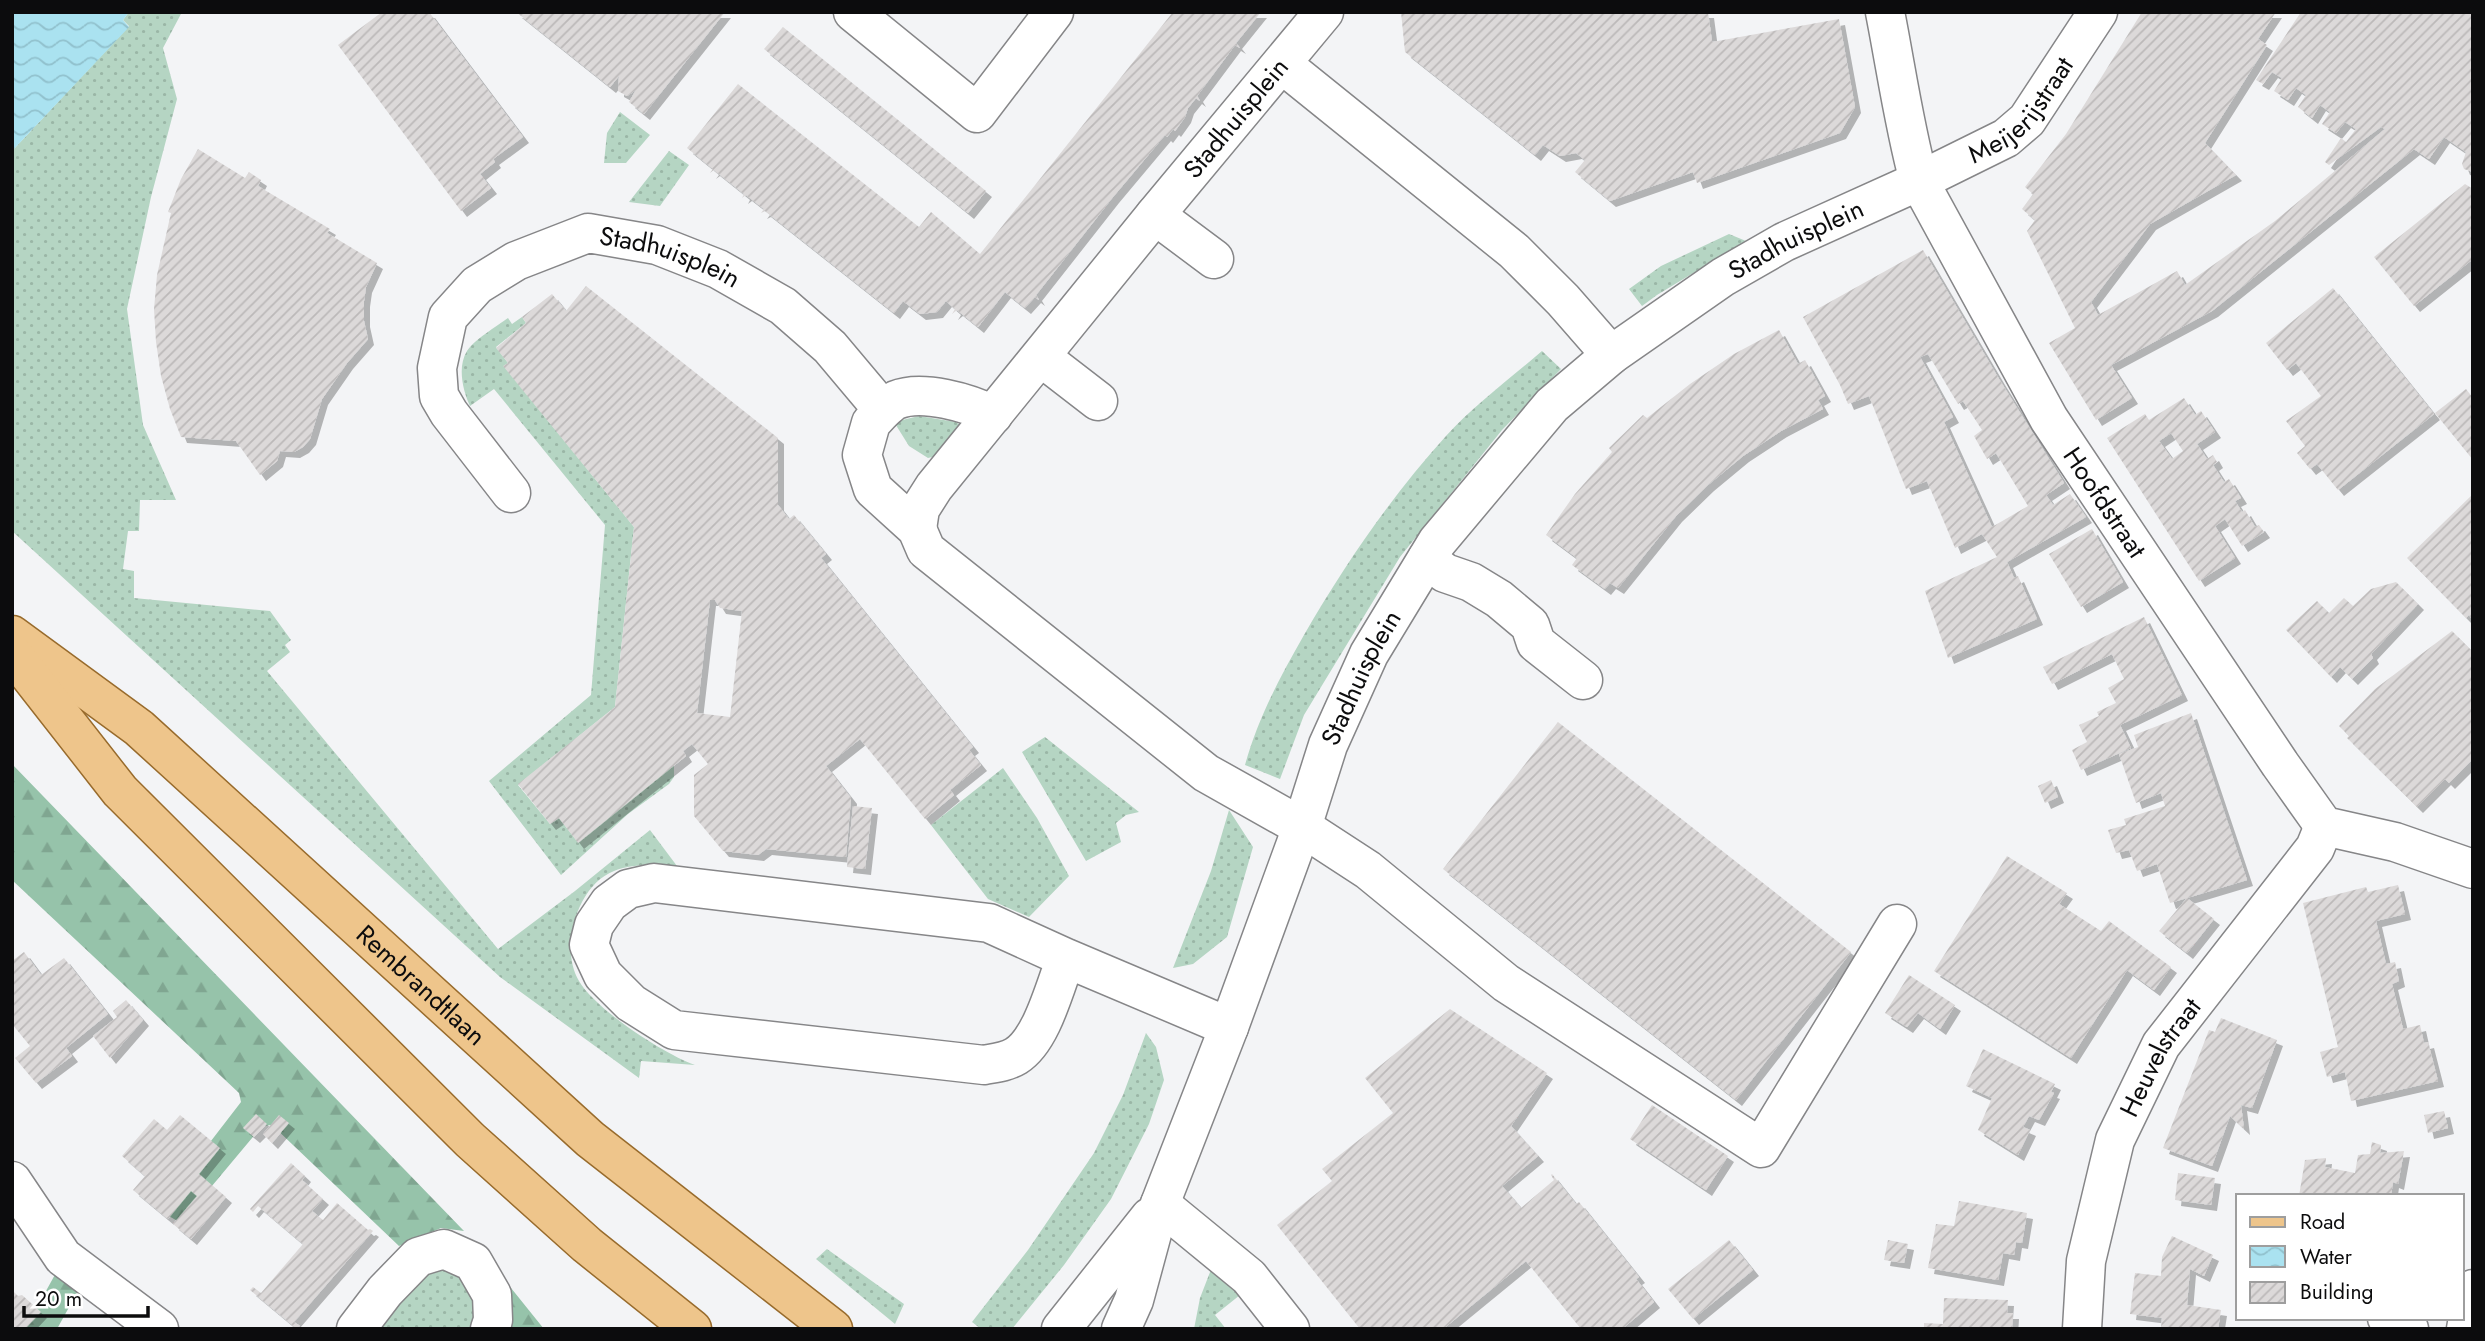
<svg xmlns="http://www.w3.org/2000/svg" width="2485" height="1341" font-family="Jost,sans-serif">
  <defs>
    <pattern id="grass-dots" width="8" height="8" patternUnits="userSpaceOnUse" patternTransform="scale(1.75)"><rect width="8" height="8" fill="#b5d5c3"/><path d="M2 2h.1M6 6h.1" fill="none" stroke="#9ab6a6" stroke-width="1.8" stroke-linecap="round"/></pattern>
    <pattern id="forest-firs" width="22" height="20" patternUnits="userSpaceOnUse" patternTransform="scale(1.75)"><rect width="22" height="20" fill="#96c3aa"/><path d="M5 1l3.5 6h-7zM16 11l3.5 6h-7z" fill="#80a691"/></pattern>
    <pattern id="water-waves" width="16" height="10" patternUnits="userSpaceOnUse" patternTransform="scale(1.75)"><rect width="16" height="10" fill="#aae2f0"/><path d="M0 5q4-4 8 0t8 0" fill="none" stroke="#91c1cd"/></pattern>
    <pattern id="building-hatch" width="6" height="6" patternUnits="userSpaceOnUse" patternTransform="scale(1.75)"><rect width="6" height="6" fill="#dcd9d9"/><path d="M-1 1l2-2M0 6l6-6M5 7l2-2" fill="none" stroke="#bcb9b9"/></pattern>
    <filter id="shadow"><feDropShadow dx="6" dy="6" stdDeviation="0" flood-color="#0004"/></filter>
  </defs>
  <rect width="100%" height="100%" fill="#f3f4f6"/>
  <path fill="url(#grass-dots)" d="M129,12H182L163,48L177,99L151,197L127,309L143,425L176,500H140L139,531H128L123,569L134,571V598L270,611L291,640L285,645L290,652L267,671L498,949L575,891L650,830L677,866C656,865 634,863 614,871C577,885 559,948 579,981C596,1010 664,1054 695,1065L641,1061L639,1078L500,977L12,531V151L129,26L123,20Z
    M620,112L650,135L626,163H604L607,133Z
    M669,151L689,165L660,206L629,202Z
    M1729,234L1746,241L1657,295L1642,306L1629,289L1661,266Z
    M522,317L526,323L496,347L508,363L504,366L634,527L615,707L518,785L550,824L559,818L578,842L674,765V777L669,784L628,814L561,875L489,781L591,695L605,525L494,389L470,406C463,391 457,367 467,351C474,340 497,326 508,318L512,324Z
    M1542,351L1561,369L1502,430L1400,557L1304,715L1280,779L1245,765C1258,718 1280,677 1304,635C1345,564 1391,497 1446,436C1472,407 1512,377 1542,351Z
    M919,416L956,422L966,430L941,455L928,458L909,446L894,422Z
    M1045,737L1139,812L1126,815L1116,823L1121,842L1086,861L1022,752Z
    M1003,768L1037,818L1069,876L1029,917L988,899L931,825Z
    M1229,810L1253,847L1227,937L1193,964L1173,968L1211,871Z
    M1146,1033L1156,1047L1164,1080L1149,1124L1111,1199L1064,1265L1012,1329H981L972,1322L1028,1250L1094,1153L1123,1095Z
    M827,1249L904,1304L895,1324L816,1259Z
    M1212,1267L1240,1295L1215,1315L1226,1329H1194L1200,1298Z
    M437,1269L454,1270L478,1294L475,1329H376L422,1275Z"/>
  <path fill="url(#forest-firs)" d="M12,764L464,1231L441,1228L399,1246L272,1125L262,1126L181,1223L160,1211L174,1189L241,1102L239,1093L12,880Z
    M490,1262L544,1329H501Z
    M57,1271L78,1291L57,1329H25Z"/>
  <path fill="url(#water-waves)" d="M12,12H129L123,20L129,27L12,151Z"/>
  <path fill="url(#building-hatch)" fill-rule="evenodd" filter="url(#shadow)" d="M382,12H429L523,137L493,159L495,162L480,174L491,188L461,211L338,45Z
    M516,12H725L644,114L629,102L636,90L627,96L618,91L619,76L610,87Z
    M1173,12H1261L1236,43L1240,48L1235,45L1197,96L1200,101L1196,98L1188,108L1185,117L1175,131L1173,129L1167,137L1165,135L1113,197L1036,295L1039,300L1035,297L1025,308L1005,292L978,327L957,310L952,314L955,309L946,301L937,312L920,314L903,301L894,313L765,211L761,213L764,209L746,195L742,198L744,194L714,170L710,173L713,169L687,148L738,84L919,227L931,212L980,254Z
    M1401,12H1708L1712,42L1839,19L1855,107L1840,133L1697,183L1693,172L1610,201L1575,172L1585,160L1576,153L1560,156L1543,145L1535,155L1405,52Z
    M2142,12H2276L2258,39L2267,45L2205,143L2236,175L2150,224L2091,302L2098,315L2177,271L2185,285L2275,221L2385,129L2381,127L2329,165L2325,162L2341,138L2346,142L2356,129L2345,122L2336,133L2322,124L2330,112L2320,105L2312,118L2298,107L2306,95L2296,88L2288,100L2274,91L2282,78L2272,72L2263,84L2256,80L2301,12H2473V172L2464,169L2462,164L2466,152L2444,137L2429,159L2414,149L2212,311L2111,365L2132,398L2096,420L2049,343L2075,328L2027,231L2035,220L2022,209L2033,194L2025,187L2066,134Z
    M783,27L986,191L968,213L764,49Z
    M198,149L245,178L249,172L261,180L258,186L330,229L327,233L377,263L366,287L364,301V321L368,339L347,363L322,399L310,439L303,447L294,452L280,451L277,461L260,475L236,441L181,437L170,409L161,376L156,342L154,309L157,275L171,213L168,212L181,179Z
    M2465,184L2473,189V259L2414,306L2374,257Z
    M1923,250L1999,379L2064,483L2046,495L2053,505L2070,494L2086,517L2007,562L2014,578L2018,576L2037,619L1948,658L1925,591L1997,557L1982,534L1955,548L1927,481L1906,489L1869,396L1848,404L1840,385L1803,317ZM1928,354L1958,404L1963,401L1982,430L1974,436L1987,459L1996,453L2028,506L1992,527L1944,422L1953,417L1920,357Z
    M586,286L778,438V505L789,519L794,515L826,554L821,558L973,747L969,750L981,765L950,790L954,795L925,819L860,739L826,766L851,798L846,857L766,849L758,855L723,851L694,816V775L708,764L692,744L683,751L686,756L578,843L559,818L550,824L518,784L615,707L634,527L503,366L508,363L496,348L526,323L522,317L552,294L566,311ZM710,600H715L720,608L742,611L730,717L697,713Z
    M2333,288L2434,414L2338,490L2317,464L2310,469L2297,453L2305,446L2286,421L2321,396L2296,363L2287,370L2266,343Z
    M1779,330L1798,364L1805,360L1825,396L1818,400L1823,409L1781,431L1743,456L1708,485L1676,516L1618,588L1610,583L1605,589L1572,565L1577,558L1546,535L1575,494L1612,452L1609,448L1643,415L1647,418L1690,384L1734,354Z
    M2466,389L2473,398V460L2435,413Z
    M2184,398L2195,415L2201,411L2215,432L2197,444L2207,459L2213,455L2217,462L2213,465L2224,482L2229,479L2241,498L2235,501L2242,512L2245,510L2255,527L2259,525L2264,532L2242,546L2225,519L2215,526L2235,558L2199,581L2107,438L2145,414L2149,420ZM2171,433L2183,451L2172,459L2159,441Z
    M2473,494V620L2469,615L2466,618L2407,558Z
    M2092,529L2123,582L2081,607L2049,554Z
    M2396,582L2418,604L2371,654L2373,658L2352,679L2340,667L2331,677L2286,630L2317,601L2329,613L2344,598L2353,606L2371,589Z
    M2144,617L2182,695L2120,725L2131,748L2081,770L2072,750L2087,742L2079,725L2099,716L2097,712L2116,703L2108,688L2124,679L2112,654L2052,684L2043,667Z
    M2452,631L2473,652V759L2449,783L2445,779L2417,807L2347,738L2349,736L2339,726L2375,689Z
    M2191,713L2247,880L2187,898L2214,919L2187,953L2159,931L2187,898L2170,903L2157,864L2137,871L2129,850L2116,853L2108,830L2126,825L2124,819L2165,806L2161,793L2136,803L2119,754L2138,747L2134,735Z
    M1558,722L1851,952L1736,1100L1443,869Z
    M2051,780L2058,797L2045,803L2038,786Z
    M853,806L872,808L865,869L847,867Z
    M2007,856L2067,893L2059,904L2101,931L2109,921L2171,967L2154,990L2127,970L2071,1058L1934,971Z
    M2398,885L2405,914L2376,921L2386,964L2395,962L2399,981L2392,984L2403,1029L2420,1025L2424,1043L2428,1042L2438,1081L2351,1101L2345,1072L2327,1077L2320,1052L2338,1047L2303,903L2366,887L2368,892Z
    M24,952L41,975L64,958L108,1014L66,1048L72,1056L36,1083L15,1058L30,1046L12,1024V961Z
    M1909,975L1955,1005L1940,1029L1918,1013L1907,1027L1885,1013Z
    M126,1000L143,1020L110,1058L93,1036L117,1017L113,1011Z
    M1450,1009L1547,1073L1511,1126L1538,1156L1502,1186L1521,1208L1554,1180L1551,1175L1552,1174L1576,1204L1579,1202L1639,1277L1636,1279L1654,1302L1622,1329H1581L1526,1261L1443,1329H1383L1382,1327L1379,1329H1360L1277,1225L1332,1181L1322,1169L1393,1113L1365,1078Z
    M2221,1018L2277,1040L2252,1108L2241,1105L2244,1129L2230,1116L2212,1166L2163,1148L2209,1030L2215,1032Z
    M1983,1049L2055,1084L2051,1092L2054,1093L2039,1120L2029,1116L2023,1127L2030,1130L2018,1155L1978,1130L1992,1098L1966,1086Z
    M1652,1105L1728,1156L1706,1190L1630,1139Z
    M2444,1111L2448,1128L2428,1133L2424,1115Z
    M256,1114L267,1124L254,1137L243,1128Z
    M180,1115L220,1148L199,1174L226,1197L191,1239L173,1224L197,1196L191,1191L168,1219L133,1190L145,1176L122,1156L154,1119L167,1130Z
    M279,1115L289,1123L272,1143L263,1134Z
    M2372,1142L2381,1145L2380,1153L2404,1151L2398,1184L2393,1182L2391,1196H2299L2305,1160L2326,1158L2325,1167L2355,1173L2358,1155L2370,1154Z
    M291,1163L305,1176L302,1180L323,1199L312,1211L323,1220L337,1203L368,1230L370,1229L373,1231L294,1322L300,1326L297,1329L250,1290L253,1287L261,1293L303,1244L258,1206L253,1212L250,1209Z
    M2178,1173L2215,1178L2211,1205L2175,1200Z
    M1959,1201L2027,1213L2022,1243L2016,1242L2014,1255L2003,1253L1998,1280L1928,1268L1936,1224L1954,1226Z
    M2172,1236L2213,1255L2204,1276L2190,1269L2187,1305L2221,1310L2218,1329L2161,1327L2162,1318L2130,1314L2135,1273L2161,1276L2162,1257Z
    M1729,1240L1753,1270L1693,1319L1668,1289Z
    M1888,1240L1908,1244L1904,1263L1884,1260Z
    M12,1290L18,1296L22,1295L41,1312L25,1329H12Z
    M1944,1298L2008,1300L2007,1313H2013L2012,1329H1924V1323L1943,1324Z"/>
  <g fill="none" stroke-linecap="round" stroke-linejoin="round">
    <defs>
      <g id="minor">
        <path d="M853,12L977,113L1054,12"/>
        <path id="s1" d="M1885,12C1896,68 1904,126 1919,181L2049,419L2280,764L2324,826L2395,842L2473,869"/>
        <path d="M1282,64L1514,251L1563,300L1611,355"/>
        <path d="M1155,215L1214,259"/>
        <path d="M1041,357L1098,401"/>
        <path d="M883,410C887,407 892,402 896,400C922,389 969,403 993,415"/>
        <path id="s2" d="M511,493L449,413L439,396L437,368L448,317L477,285L516,261L588,233L657,245L718,269L783,306L830,347L883,410L871,423L862,455L873,489L917,529L926,550L1206,773L1302,827L1368,870L1506,983L1761,1148L1897,924"/>
        <path id="s3" d="M917,529L920,509L934,487L1155,215L1324,12"/>
        <path d="M1427,559L1445,573L1471,582L1499,599L1530,625L1536,643L1583,680"/>
        <path d="M1066,958C1055,986 1042,1040 1016,1056C1006,1062 995,1063 984,1065L674,1030L631,1003L603,975L589,945L594,925L609,903L628,889L654,883L989,923L1066,958L1229,1027"/>
        <path d="M12,1181L63,1257L159,1329"/>
        <path d="M1160,1204L1249,1277L1290,1329"/>
        <path d="M2387,1318L2409,1329"/>
        <path d="M356,1329L385,1291L418,1257L444,1249L473,1262L492,1295L493,1320L490,1329"/>
        <path d="M1061,1329L1150,1217"/>
        <path id="s4" d="M1121,1329L1134,1300L1160,1204L1229,1027L1302,827L1328,745L1369,654L1437,542L1552,405L1611,355L1723,277L1784,242L1919,181L2006,138L2027,120L2098,12"/>
        <path id="s5" d="M2082,1329L2086,1261L2115,1140L2161,1045L2315,848L2324,826"/>
        <path d="M2466,1329L2473,1289"/>
      </g>
      <g id="major">
        <path id="s6" d="M12,635L139,728L590,1139L833,1329"/>
        <path d="M12,653L120,791L470,1140L587,1245L692,1329"/>
      </g>
    </defs>
    <use href="#minor" stroke="#868688" stroke-width="41"/>
    <use href="#major" stroke="#986b2c" stroke-width="41"/>
    <use href="#minor" stroke="#fff" stroke-width="38"/>
    <use href="#major" stroke="#eec58b" stroke-width="38"/>
  </g>
  <g text-anchor="middle" dominant-baseline="central" stroke-width="7" stroke-linejoin="round" paint-order="stroke">
    <g font-size="26" fill="#0c0c0d" stroke="#fff">
      <text stroke="none"><textPath href="#s4" startOffset="1589">Meijerijstraat</textPath></text>
      <text stroke="none"><textPath href="#s3" startOffset="523">Stadhuisplein</textPath></text>
      <text stroke="none"><textPath href="#s4" startOffset="1326">Stadhuisplein</textPath></text>
      <text stroke="none"><textPath href="#s2" startOffset="453">Stadhuisplein</textPath></text>
      <text stroke="none"><textPath href="#s1" startOffset="544">Hoofdstraat</textPath></text>
      <text stroke="none"><textPath href="#s4" startOffset="695">Stadhuisplein</textPath></text>
      <text stroke="none"><textPath href="#s6" startOffset="539">Rembrandtlaan</textPath></text>
      <text stroke="none"><textPath href="#s5" startOffset="287">Heuvelstraat</textPath></text>
    </g>
  </g>
  <rect width="2485" height="1341" fill="none" stroke="#0c0c0d" stroke-width="28"/>
  <rect x="2236" y="1194" width="228" height="126" fill="#ffffff" stroke="#9e9e9e" stroke-width="2"/>
  <rect x="2250" y="1217" width="35" height="10" fill="#eec58b" stroke="#9e9e9e" stroke-width="2"/>
  <text x="2300" y="1229" font-size="21" fill="#0c0c0d">Road</text>
  <rect x="2250" y="1246" width="35" height="21" fill="url(#water-waves)" stroke="#9e9e9e" stroke-width="2"/>
  <text x="2300" y="1264" font-size="21" fill="#0c0c0d">Water</text>
  <rect x="2250" y="1282" width="35" height="21" fill="url(#building-hatch)" stroke="#9e9e9e" stroke-width="2"/>
  <text x="2300" y="1299" font-size="21" fill="#0c0c0d">Building</text>
  <path d="M24 1306v10h124v-10" fill="none" stroke="#0c0c0d" stroke-width="3.5"/>
  <text x="35" y="1306" font-size="21" fill="#0c0c0d" stroke="#ffffff" stroke-width="5" paint-order="stroke">20 m</text>
</svg>
